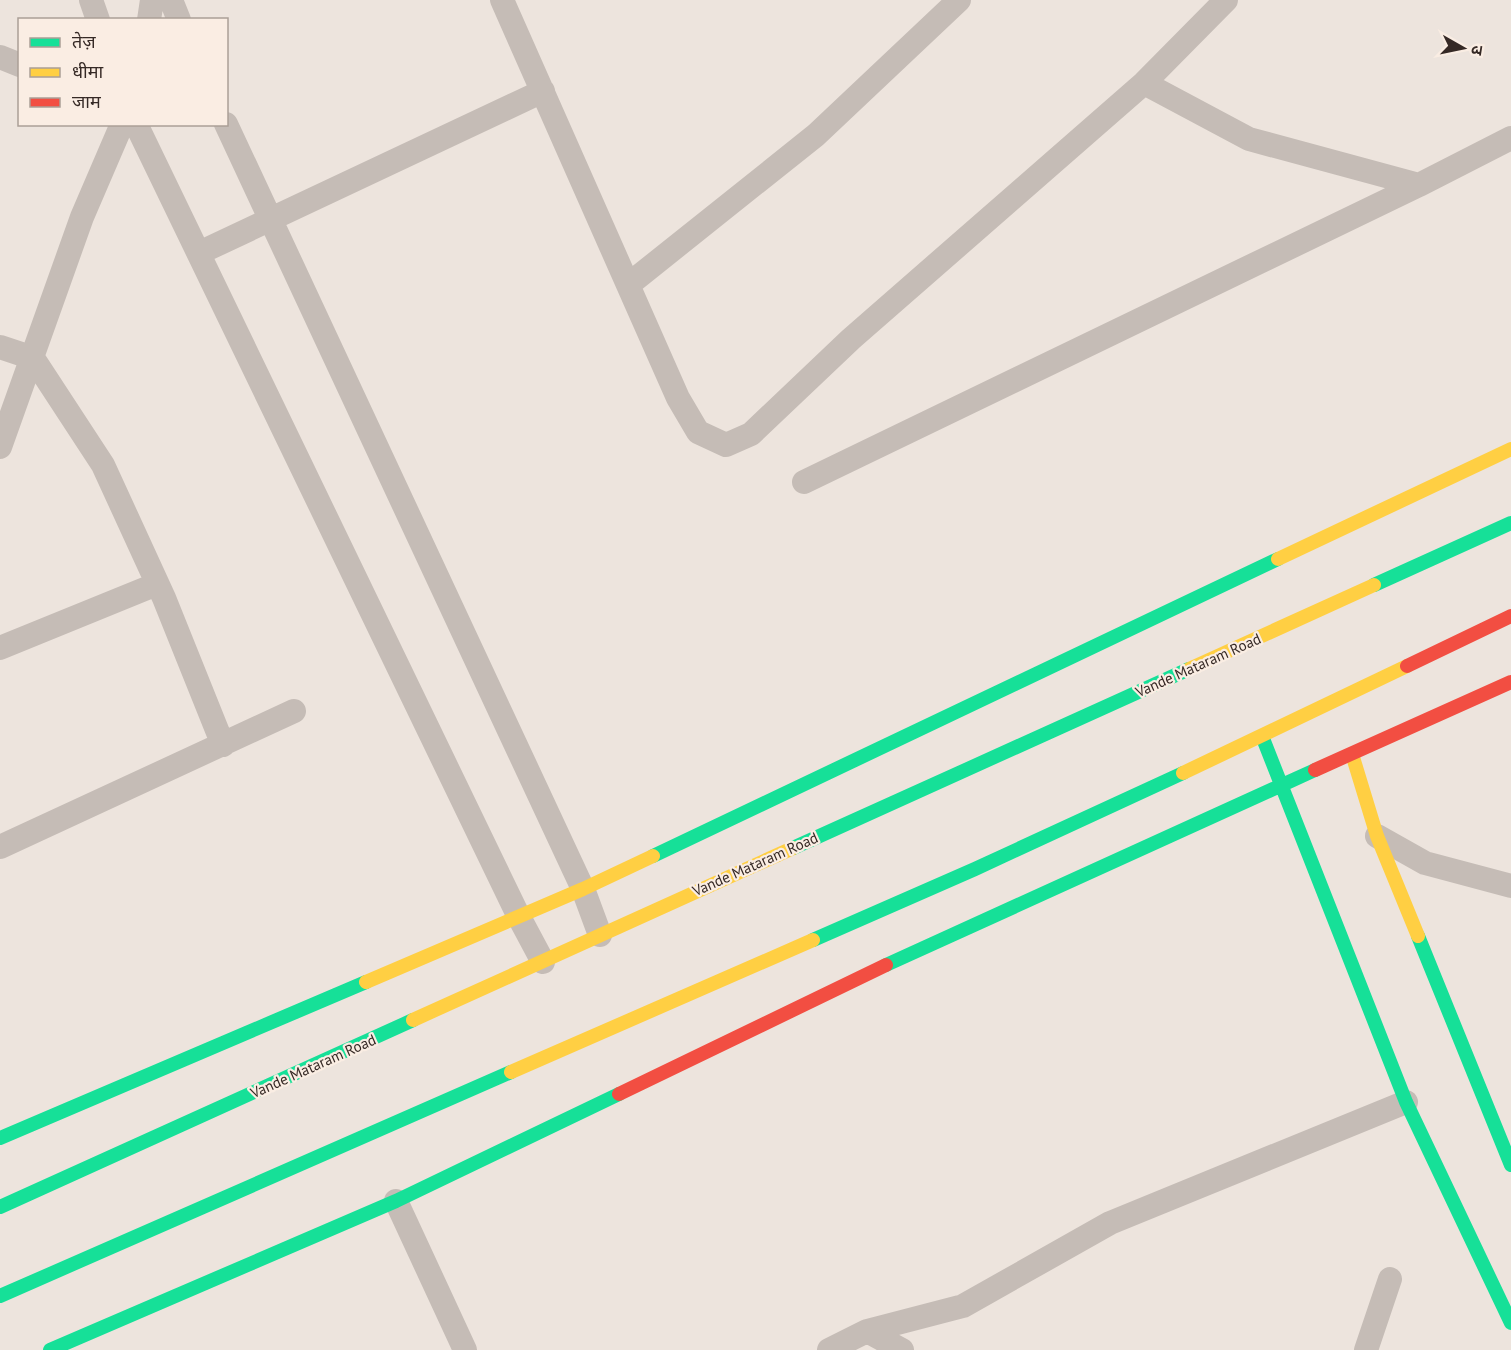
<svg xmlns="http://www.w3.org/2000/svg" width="1511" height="1350" font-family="'PT Sans','Noto Sans Devanagari',sans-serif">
  <rect width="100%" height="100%" fill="#ede4dd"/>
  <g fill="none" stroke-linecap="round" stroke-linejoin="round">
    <path stroke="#c5bcb6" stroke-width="24" d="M91,0L98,20
      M171,0L179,20
      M502,0L678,398L698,432L726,445L751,434L851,339L1144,83L1226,0
      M149,20L152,0
      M0,57L20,65
      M1144,83L1249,139L1419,185
      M136,124L519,917L543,962
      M226,124L583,889L600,935
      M199,253L543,91
      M628,285L816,135L959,0
      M0,347L33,358L103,465L164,598L223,745
      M0,447L82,217L122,124
      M804,482L1419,185L1511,138
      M0,648L157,584
      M1377,836L1425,863L1511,886
      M0,847L294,711
      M396,1201L465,1350
      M867,1331L902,1350
      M829,1350L867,1331L963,1306L1110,1223L1406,1102
      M1366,1350L1390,1279"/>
    <path stroke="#16e098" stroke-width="14" d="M1374,585L1511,523
      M1262,736L1406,1102L1511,1323
      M793,848L1189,669
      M653,856L1278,559
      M1418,936L1511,1165
      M813,940L975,869L1183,773
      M886,965L1315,770
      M0,1138L366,982
      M0,1207L413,1020
      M0,1296L511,1072
      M50,1350L396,1201L619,1094"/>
    <path stroke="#ffcf43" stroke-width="14" d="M1278,559L1511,449
      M1189,669L1374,585
      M1352,754L1377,836L1418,936
      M1183,773L1407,666
      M366,982L583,889L653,856
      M413,1020L793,848
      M511,1072L813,940"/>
    <path stroke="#f24e42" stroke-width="14" d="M1407,666L1511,616
      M1315,770L1511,682
      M619,1094L886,965"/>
  </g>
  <g text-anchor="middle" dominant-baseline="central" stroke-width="4.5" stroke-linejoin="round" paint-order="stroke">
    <g font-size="15" fill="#352925" stroke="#faede3">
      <text transform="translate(1198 665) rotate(-24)">Vande Mataram Road</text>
      <text transform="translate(755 864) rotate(-24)">Vande Mataram Road</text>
      <text transform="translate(313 1066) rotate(-24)">Vande Mataram Road</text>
    </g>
  </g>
  <rect x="18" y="18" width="210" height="108" fill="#faede3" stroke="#ab9f97" stroke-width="1.5"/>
  <rect x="30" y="38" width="30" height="9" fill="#16e098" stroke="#ab9f97" stroke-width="1.5"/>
  <text x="72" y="48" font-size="18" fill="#352925">तेज़</text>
  <rect x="30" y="68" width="30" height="9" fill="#ffcf43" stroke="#ab9f97" stroke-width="1.5"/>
  <text x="72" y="78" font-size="18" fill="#352925">धीमा</text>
  <rect x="30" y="98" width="30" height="9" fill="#f24e42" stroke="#ab9f97" stroke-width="1.5"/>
  <text x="72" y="108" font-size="18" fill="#352925">जाम</text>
  <g transform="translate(1463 48) rotate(99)" stroke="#faede3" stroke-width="4.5" paint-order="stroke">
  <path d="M0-4.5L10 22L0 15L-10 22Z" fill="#352925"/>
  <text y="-9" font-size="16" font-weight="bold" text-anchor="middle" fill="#352925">उ</text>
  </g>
</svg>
